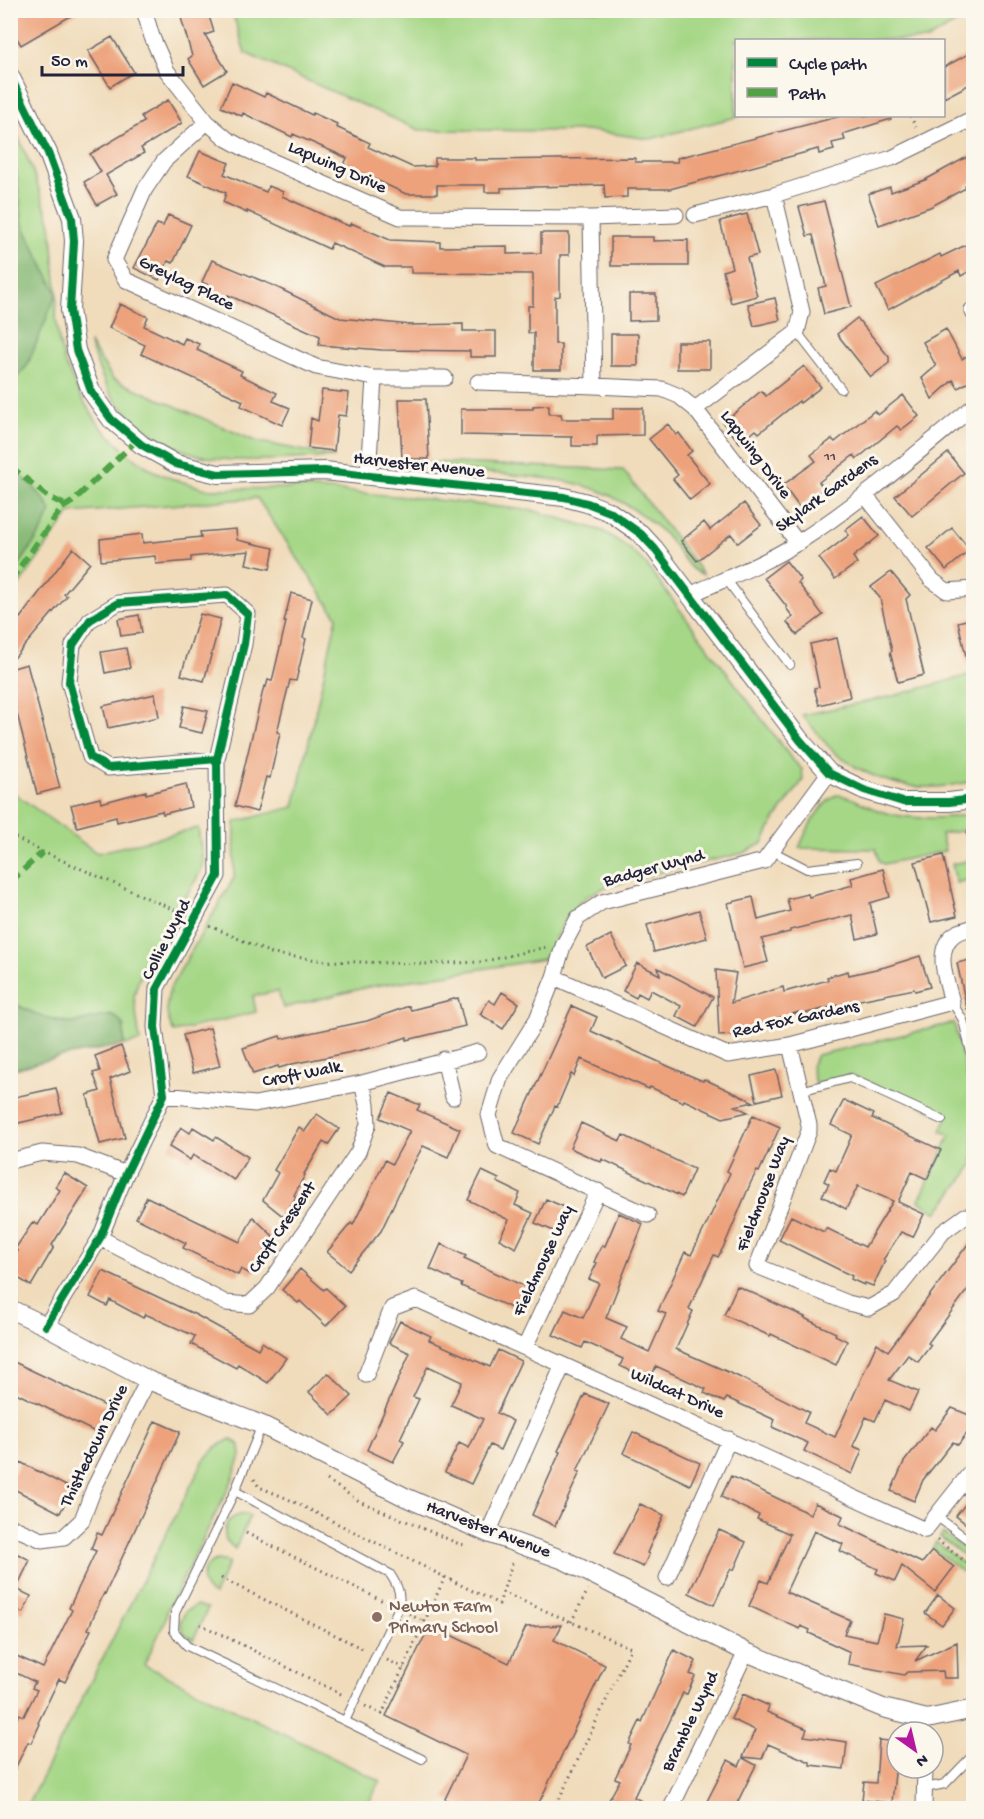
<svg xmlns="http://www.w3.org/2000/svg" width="984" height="1819" font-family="'Gochi Hand',sans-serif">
  <rect width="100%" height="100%" fill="#fbf7ec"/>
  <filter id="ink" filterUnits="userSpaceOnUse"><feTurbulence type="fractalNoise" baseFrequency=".0167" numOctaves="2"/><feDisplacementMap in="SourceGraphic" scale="12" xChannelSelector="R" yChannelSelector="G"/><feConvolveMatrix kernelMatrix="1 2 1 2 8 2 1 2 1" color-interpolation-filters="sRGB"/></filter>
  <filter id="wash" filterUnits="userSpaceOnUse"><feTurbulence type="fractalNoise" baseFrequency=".008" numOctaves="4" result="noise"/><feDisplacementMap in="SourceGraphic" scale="24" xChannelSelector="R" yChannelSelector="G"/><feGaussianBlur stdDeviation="1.35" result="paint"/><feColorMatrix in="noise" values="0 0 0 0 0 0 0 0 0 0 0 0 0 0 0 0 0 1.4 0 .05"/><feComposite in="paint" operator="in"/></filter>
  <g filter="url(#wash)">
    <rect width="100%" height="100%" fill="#f0dcbb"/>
    <path fill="#a5d786" stroke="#647c60" stroke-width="1.5" d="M973,10V13L927,40H736V116H740L650,139L593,131L419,130L245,53L232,11Z
      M10,118L31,166L51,224L57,293L56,318L59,341L65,364L82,399L100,426L132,457L154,471L173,479L206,489L305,488L418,498L535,511L603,531L626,546L645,563L791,758L802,769L803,780L774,821L763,843L744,853L661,872L603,888L587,896L568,914L544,959L368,987L283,1008L278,991L253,996L256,1012L174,1032C165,1019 166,1002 170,988L234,878L235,822L294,807L337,617L257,498L70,513L11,597Z
      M89,342L113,379L255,441L335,457C295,458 252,463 212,458C173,452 132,425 110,393C101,378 95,359 89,342Z
      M403,461L623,470L703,574C689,572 678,549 669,539C653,521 630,506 609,495C574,478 530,477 492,473C464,471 437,468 409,466Z
      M973,674V781C930,792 893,789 854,766C847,761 838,757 832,750C821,739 812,726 802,715L893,696Z
      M11,791L97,853L198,828L203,862L201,871L144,968L138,982L134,996L140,1042L124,1045V1026L111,1015L72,1023L40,1016L11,1002Z
      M836,795C852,795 865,806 880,811C910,821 942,819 973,814V829L941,834L945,851L884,864L880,862L876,849L799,848C807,829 817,807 836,795Z
      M967,861L971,879L956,883L952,864Z
      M954,1023L970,1090L973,1089V1165L937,1213L919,1201L950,1135L941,1131L947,1117L851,1075L815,1084L811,1066L817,1055Z
      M230,1439L240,1445L241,1456L231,1483L167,1611L165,1621L144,1665L380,1781L366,1808H26L204,1460L216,1447Z
      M244,1514L250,1516L235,1549L226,1540C222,1526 229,1516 244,1514Z
      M943,1533L973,1556V1563L940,1537Z
      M936,1542L973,1571V1580L933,1548Z
      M217,1560L229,1562L214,1595C197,1586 199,1566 217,1560Z
      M196,1605L208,1608L193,1640L184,1633L180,1622L186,1611Z"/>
    <path fill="#84b873" stroke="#536d57" stroke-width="1.5" d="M10,128L23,225L57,293L27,366L11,384Z
      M11,469C23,475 46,498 51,511L43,529L11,578Z
      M11,1002C29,1011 51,1023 73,1023C86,1023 107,1010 118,1019C126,1025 124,1036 124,1045L59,1057L11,1070Z"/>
    <g id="blocks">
      <path fill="#eda27b" d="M19,10H81L21,45L10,27V15Z
        M193,10H207L214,32L205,35L227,71L204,85L188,59L192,56L180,14Z
        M112,37L134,72L110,87L88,51Z
        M974,51V82L944,98V67Z
        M232,82L264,97L266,93L312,115L313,113L337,124L336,127L370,143L368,147L412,167L435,166V158H475V160L635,158V162H678L677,158L841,116H890L891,119L843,134L845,140L832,143L834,150L819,154L818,149L670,189H627V197L605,198L604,185L501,188V192H485V185H437V194H406L344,165L347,158L293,134L292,137L243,113L242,116L221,107Z
        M168,100L182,123L141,148L144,153L106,175L117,194L97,205L84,182L101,172L90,154L144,122L141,116Z
        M200,151L229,163L224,174L266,192L269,186L283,192L282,196L330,218L349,226L351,223L390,240L440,242V247L507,246V254L541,253V233H569V255H560V296L555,297V344H561V370H534V333H528V306H533V274L411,273V267H385L332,243L329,249L247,211V213L223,202L226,193L188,176Z
        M974,153V181L965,186L966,188L930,207L879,225L868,194L890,187L891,192L925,180Z
        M824,201L851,307L824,314L818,288L826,286L813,235L807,236L799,207Z
        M747,214L758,255L747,258L757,296L731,303L723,271L732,268L720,221Z
        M168,215L191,225L173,263L168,261L159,280L134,268L157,224L163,226Z
        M611,237H653V241L688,240V266H611Z
        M974,241V269L961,276L959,271L888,310L876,286L940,254L941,257Z
        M212,260L272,285L340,318L411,325L463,324V331H496V357H470V351L382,350L319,345L320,336L228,295L225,300L211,294L214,288L202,282Z
        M629,294H656V320L629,321Z
        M775,298L780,320L754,326L748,304Z
        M120,304L148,317L144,326L182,344L185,338L199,344L197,350L242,371L240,375L277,393L273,401L290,408L282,425L241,406L243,401L141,354L145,345L109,328Z
        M857,318L889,357V363L871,377L837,334Z
        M946,329L962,359L974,352V379L958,388L953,380L932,399L922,378L936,366L923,342Z
        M611,334H638V366H611Z
        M677,342H710V369H677Z
        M804,366L821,387L800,403L799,401L759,433L756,430L740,443L723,423L761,391L766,396Z
        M322,390L349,393L346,416L338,415L334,451L308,448L311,418L318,421Z
        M903,395L919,416L901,430L897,426L857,459L854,455L819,482L824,488L799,507L783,485L816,461L811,455L832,439L835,442L874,411L878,415Z
        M399,399H426L429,459H402Z
        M549,405V414H561L562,419H613V408H643V435L597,436V446H572V437L461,435V409H533V406Z
        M668,424L676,435L679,433L692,451L687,455L710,484L690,500L673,479L678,475L649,439Z
        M948,453L964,473L912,516L895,496Z
        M744,503L761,525L738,543L731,534L697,561L681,541L704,522L710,530Z
        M863,516L879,536L853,557L857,563L835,579L819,558L849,535L845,530Z
        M952,528L970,550L946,570L928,548Z
        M236,529L237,540L274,548L270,569L246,564L249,551L191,557V561L156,564L155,556L101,561L100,539L142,534L143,543L201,537L200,532Z
        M73,548L90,563L64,594L67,596L10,663V626L18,616L20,618Z
        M786,561L801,580L798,583L823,615L797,635L787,622L793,617L786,608L787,607L764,578Z
        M891,572L910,595L906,599L924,675L898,682L890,652L892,651L880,598L871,587Z
        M291,593L312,599L303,638L306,639L296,681L290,680L277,732L280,733L270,778L266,777L257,812L235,806L264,686L266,687L268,680L272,681L286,622H284Z
        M200,614L221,619L204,681L181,675Z
        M139,615L142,633L121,636L118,619Z
        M974,618V664L968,665L958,622Z
        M837,638L850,697L819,705L814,688L819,687L810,644Z
        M126,648L130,668L105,673L101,652Z
        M27,664L60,788L37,794L13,697H10V669Z
        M155,694L159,717L108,728L103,706Z
        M184,706L208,711L202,733L179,728Z
        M186,784L191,807L163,814L162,811L117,822L116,817L77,827L71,805L100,798L101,803L146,791V794Z
        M943,855L957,916L931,922L915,862Z
        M883,869L890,897L870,903L877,934L857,939L852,915L790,930V932L762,939L768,962L743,968L728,903L753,897L758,920L790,911L787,899L808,894L809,897L853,885L851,878Z
        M699,910L707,938L654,952L647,925Z
        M611,935L626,966L602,978L587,947Z
        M920,956L930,987L915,991L914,989L855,1001L799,1015V1012L752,1026V1034L719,1036L716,970L736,973L731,1003L783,987L784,992L828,980L827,977L848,971L849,975L885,967Z
        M974,959V1009H967L957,963Z
        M637,963L660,975L658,968L713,997L697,1027L676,1016L681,1006L651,990L647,998L638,993L636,998L623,991Z
        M502,992L519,1003L503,1029L480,1014L489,1000L495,1004Z
        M458,998L465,1026L407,1040V1037L380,1046L347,1053L292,1064L279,1068L278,1066L253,1074L243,1048L280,1036L281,1039L367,1021L409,1006L411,1010Z
        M572,1006L597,1017L591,1031L670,1067L703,1081L704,1079L754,1102L735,1106L748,1112L723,1118L684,1100L683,1102L650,1087L649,1089L581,1059L574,1076L571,1074L557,1107L555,1106L538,1144L514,1133Z
        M210,1028L220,1066L193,1073L183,1035Z
        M121,1046L130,1071L110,1079L125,1138L100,1144L87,1095L100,1091L93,1073L100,1071L95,1056Z
        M776,1070L782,1095L757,1101L751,1076Z
        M56,1088L62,1113L10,1125V1098Z
        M391,1093L420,1105L417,1110L460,1129L448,1157L423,1146L409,1172L381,1231L349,1270L327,1252L351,1223L353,1225L385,1160L392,1164L410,1131L380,1118Z
        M844,1100L874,1114L872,1118L941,1150L927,1179L912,1172L898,1202L924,1214L913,1237L901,1232L883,1260L885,1261L873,1286L865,1283L864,1285L851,1279L852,1276L779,1240L791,1216L824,1232L826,1228L865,1247L893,1201L858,1186L846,1209L822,1196L829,1184L824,1181L830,1168L836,1171L852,1135L831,1125Z
        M317,1114L339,1129L328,1145L323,1142L304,1174L305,1175L294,1195L296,1197L284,1217L263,1200L278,1173L274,1170L299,1127L305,1131Z
        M753,1115L780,1127L759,1172L757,1171L751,1182L725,1244L718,1257L714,1255L689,1309L693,1311L676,1349L737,1376L809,1412L804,1423L835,1437L877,1343L888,1351L974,1236V1281L928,1343L931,1345L918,1362L908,1355L889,1380L918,1392L909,1411L885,1400L875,1421L866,1417L853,1446L862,1450L852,1474L804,1451L808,1443L772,1427L775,1420L727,1398L724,1402L704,1393L706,1389L656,1366L650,1380L620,1366L623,1359L585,1342L582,1348L553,1335L565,1310L583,1318L599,1283L589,1279L597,1263L594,1262L602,1245L605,1246L619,1213L643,1224L606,1318L627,1327L621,1339L649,1352L666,1314L658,1311L685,1252L691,1255L708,1221L730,1173L727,1171Z
        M581,1123L620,1141L623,1135L694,1169L682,1197L602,1159L601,1162L570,1148Z
        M181,1127L190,1133L193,1127L214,1140L216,1137L248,1157L234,1180L193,1155L190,1160L169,1147Z
        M482,1171L499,1179L497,1182L520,1193L515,1205L533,1213L516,1248L499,1239L509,1220L468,1200Z
        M64,1173L88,1188L52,1245L54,1247L31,1286L10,1273V1264L18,1251L15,1249L33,1222L38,1225L60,1190L55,1187Z
        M147,1197L240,1242L253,1217L273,1236L252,1275L241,1269L238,1275L183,1248L186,1243L136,1218Z
        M546,1199L566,1208L556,1232L535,1223Z
        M441,1244L466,1256L464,1258L532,1290L521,1312L461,1286L462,1284L430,1269Z
        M300,1269L324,1290L326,1288L345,1306L326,1326L300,1301L298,1303L282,1290Z
        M103,1271L196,1315L258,1349L262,1342L286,1358L268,1383L238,1364L236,1368L191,1344L195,1336L145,1314L143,1318L110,1300L107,1306L90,1297Z
        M737,1286L805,1317L804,1318L836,1333L835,1335L847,1341L836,1365L771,1334L770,1336L724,1315Z
        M400,1321L431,1336L429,1340L490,1367L498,1350L521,1361L497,1413L513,1421L500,1450L490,1445L471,1484L445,1472L459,1443L469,1448L483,1419L451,1405L462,1382L428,1366L413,1397L419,1399L400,1439L404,1441L393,1462L367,1450L410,1353L389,1343Z
        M10,1360L110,1408L97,1433L10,1390Z
        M328,1373L352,1396L332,1415L309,1392Z
        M585,1394L609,1404L577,1471L580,1472L555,1526L532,1515L560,1452L558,1451Z
        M952,1408L974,1417V1424L958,1445L953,1442L923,1480L914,1501L891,1491L904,1462L931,1427L935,1430Z
        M155,1421L180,1432L120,1562L105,1594L104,1593L88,1629L91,1630L65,1682L59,1679L38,1723L40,1724L31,1743L28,1742L10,1779V1732L19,1714L24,1716L37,1690L32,1688L35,1682L10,1670V1653L43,1668L72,1610L69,1608L96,1551L91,1549L97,1533L102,1535Z
        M633,1432L700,1463L690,1485L623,1453Z
        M20,1462L72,1489L60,1513L10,1487V1480Z
        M731,1476L810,1514L815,1503L843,1516L840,1524L922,1563L932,1551L954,1567L935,1592L902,1566L895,1581L876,1573L878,1569L840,1551L843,1544L814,1531L786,1592L850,1620L844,1634L877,1641L884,1614L904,1619L897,1646L927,1645L915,1661L957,1642L958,1678H944L943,1671L907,1672L904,1675L848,1664L850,1652L809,1633L810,1630L801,1626L800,1629L749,1606L761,1580L768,1583L790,1534L757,1519L759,1515L721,1497Z
        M974,1493V1530L956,1516Z
        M640,1504L664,1515L647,1553L649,1554L643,1567L614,1554Z
        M719,1530L746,1542L734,1570L731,1568L714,1605L689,1593Z
        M10,1550L30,1560L16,1589L31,1596L23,1613L10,1607Z
        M938,1595L955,1608L942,1625L925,1613Z
        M430,1625L509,1663L526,1627L562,1625L554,1640L605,1665L536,1809H465L445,1799L466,1755L386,1716Z
        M674,1650L696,1661L690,1674L695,1676L687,1694L683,1693L634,1797L655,1809H604L620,1780L615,1778L631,1745L629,1744L640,1721L642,1722Z
        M743,1694L769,1706L767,1712L807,1729L804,1736L847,1742L844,1769L810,1765V1762L768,1744L762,1759L743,1757L755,1730L731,1719Z
        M879,1740L897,1742V1773H895L892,1803L862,1800L864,1782L876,1783Z
        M743,1758L756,1765L734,1809H703L728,1760L739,1766Z"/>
    </g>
  </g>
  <g filter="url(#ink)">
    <use href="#blocks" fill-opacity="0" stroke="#6a6368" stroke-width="1.5"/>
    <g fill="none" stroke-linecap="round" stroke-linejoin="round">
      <defs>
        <path id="service" d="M797,332L841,389
          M726,579L790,665
          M971,834L974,845
          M772,851L807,869L857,863
          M952,1002L963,1020L974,1065
          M800,1091L850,1078L942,1120
          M235,1491L390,1574C398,1586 402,1595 398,1609L345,1721L187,1646L174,1631L175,1613L235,1491L262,1425
          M936,1516L974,1544
          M345,1721L422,1759
          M925,1788L945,1784L974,1754"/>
        <path id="minor" d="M144,10L152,37L167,71L207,122L227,139L247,150L400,217L591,218L594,386L662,389L679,396L695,409L798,543
          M207,122L164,161L145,189L114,260L126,280L316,367L374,378H445
          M695,215L774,195L892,158L974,118
          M591,218L676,215
          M974,309L972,310L974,314
          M478,382L594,386
          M695,409L797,332L802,312L774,195
          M368,476L374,378
          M865,495L932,580L947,591L974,589
          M692,594C727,578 766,563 799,542C861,502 917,453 974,406
          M554,977L728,1055L790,1045L952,1002C947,982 933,949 955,934C960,931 968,929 974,927
          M790,1045L809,1125V1131L757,1266L848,1303L869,1308L894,1294L943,1232L965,1216L974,1218
          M444,1059L453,1097
          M164,1095L255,1104L362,1083L478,1052
          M10,1161L42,1153L78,1156L126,1174
          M648,1215L497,1146L489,1115L500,1078L537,1019L554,977L563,946L578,918L602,902L764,861L829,773
          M100,1238L226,1303L249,1305L267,1288L358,1152L368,1125L367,1104L362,1083
          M46,1326L100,1238L126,1174L164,1095L155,1027L157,988L218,876L217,759L244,644L248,614L227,595L118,603L90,620L73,645L69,682L90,757L108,768L217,759
          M525,1347L598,1191
          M366,1375L392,1308L416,1299L563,1365
          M10,1526L42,1540L64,1537L82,1520L94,1488L148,1380
          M488,1533L563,1365L925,1530L974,1468
          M667,1578L729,1439
          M671,1808L746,1652
          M924,1808L925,1768"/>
        <path id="tertiary" d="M10,76L48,153L72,218L74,241L70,310L76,350L91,391L111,419L142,445L176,464L218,474L324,471L564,497L587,503L610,512L641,534L654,548L800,740L829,773L864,790L903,802H949L974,799
          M10,1309L46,1326L148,1380L262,1425L405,1497L488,1533L564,1560L746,1652L792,1671L883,1708L927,1719L974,1709"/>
      </defs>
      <use href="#service" stroke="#6a6368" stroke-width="10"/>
      <use href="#minor" stroke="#6a6368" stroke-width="17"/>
      <use href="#tertiary" stroke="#6a6368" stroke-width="20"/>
      <path stroke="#6a6368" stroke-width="3" stroke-dasharray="1.5 4.5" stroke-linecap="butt" d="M910,116L916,127
        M10,835L43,852L179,912
        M210,926L273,954L326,961L422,964L482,962L546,947
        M254,1479L259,1487L286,1498L499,1604L513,1560
        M327,1480L359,1501L457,1543L467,1546
        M246,1533L387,1603
        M937,1540L974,1568
        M221,1578L365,1650
        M502,1592L631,1648L555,1808
        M409,1614L424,1622
        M571,1622L588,1590
        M200,1624L343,1695
        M387,1660L404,1668
        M365,1706L382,1714L445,1577"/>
      <use href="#service" stroke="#fff" stroke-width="8"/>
      <use href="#minor" stroke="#fff" stroke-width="15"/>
      <use href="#tertiary" stroke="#fff" stroke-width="18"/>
      <path stroke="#50a245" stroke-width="6" stroke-dasharray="12 6" stroke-linecap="butt" d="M10,466L47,496L67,506
        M10,581L62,508L72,502L136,441
        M10,882L43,852"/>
      <defs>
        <path id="cycleway" d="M10,76L48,153L72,218L74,241L70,310L76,350L91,391L111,419L142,445L176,464L218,474L324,471L564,497L587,503L610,512L641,534L654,548L800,740L829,773L864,790L903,802H949L974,799
          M46,1326L100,1238L126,1174L164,1095L155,1027L157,988L218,876L217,759L244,644L248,614L227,595L118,603L90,620L73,645L69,682L90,757L108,768L217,759"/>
      </defs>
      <use href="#cycleway" stroke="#fbf7ec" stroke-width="11"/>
      <use href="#cycleway" stroke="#00873e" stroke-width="8"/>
    </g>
  </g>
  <circle fill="#8d6e63" stroke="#fbf7ec" stroke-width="2" cx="377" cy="1617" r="6"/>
  <g text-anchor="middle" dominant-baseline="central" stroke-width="6" stroke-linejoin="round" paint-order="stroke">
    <g font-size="15" fill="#55424b">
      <text x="830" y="457">11</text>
    </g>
    <g font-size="18" fill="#22223b" stroke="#fbf7ec">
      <text transform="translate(337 168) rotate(24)">Lapwing Drive</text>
      <text transform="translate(186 284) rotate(26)">Greylag Place</text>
      <text transform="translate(755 455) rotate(53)">Lapwing Drive</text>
      <text transform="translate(419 466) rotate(6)">Harvester Avenue</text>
      <text transform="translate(827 494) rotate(-36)">Skylark Gardens</text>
      <text transform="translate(654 869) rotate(-15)">Badger Wynd</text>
      <text transform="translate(167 940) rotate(-63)">Collie Wynd</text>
      <text transform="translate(796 1020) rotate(-12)">Red Fox Gardens</text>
      <text transform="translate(302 1075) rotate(-11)">Croft Walk</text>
      <text transform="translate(764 1194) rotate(-69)">Fieldmouse Way</text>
      <text transform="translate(283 1228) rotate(-56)">Croft Crescent</text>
      <text transform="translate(544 1261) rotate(-65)">Fieldmouse way</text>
      <text transform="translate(677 1394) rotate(24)">Wildcat Drive</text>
      <text transform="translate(95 1446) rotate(-64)">Thistledown Drive</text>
      <text transform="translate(488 1530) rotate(21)">Harvester Avenue</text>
      <text transform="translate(691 1722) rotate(-64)">Bramble Wynd</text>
    </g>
    <g font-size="18" fill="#785e54" stroke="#fbf7ec" text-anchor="start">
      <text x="389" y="1607">Newton Farm<tspan x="389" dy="21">Primary School</tspan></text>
    </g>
  </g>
  <rect width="984" height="1819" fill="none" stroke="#fbf7ec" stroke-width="36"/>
  <rect x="735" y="39" width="210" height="78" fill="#fbf7ec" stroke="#a4a2a5" stroke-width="1.5"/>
  <rect x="747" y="58" width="30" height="9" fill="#00873e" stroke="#a4a2a5" stroke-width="1.5"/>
  <text x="789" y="69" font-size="18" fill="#22223b">Cycle path</text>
  <rect x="747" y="88" width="30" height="9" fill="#50a245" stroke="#a4a2a5" stroke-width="1.5"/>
  <text x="789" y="99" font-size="18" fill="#22223b">Path</text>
  <g transform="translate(915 1750) rotate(146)"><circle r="28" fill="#fbf7ec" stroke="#a4a2a5" stroke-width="1.5"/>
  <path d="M0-4.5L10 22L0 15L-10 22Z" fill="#b5179e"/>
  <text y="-9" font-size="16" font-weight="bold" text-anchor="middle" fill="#22223b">N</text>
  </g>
  <path d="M42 66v9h141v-9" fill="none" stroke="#22223b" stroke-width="3"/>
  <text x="51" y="66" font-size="18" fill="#22223b" stroke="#fbf7ec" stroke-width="4.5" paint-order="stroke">50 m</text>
</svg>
